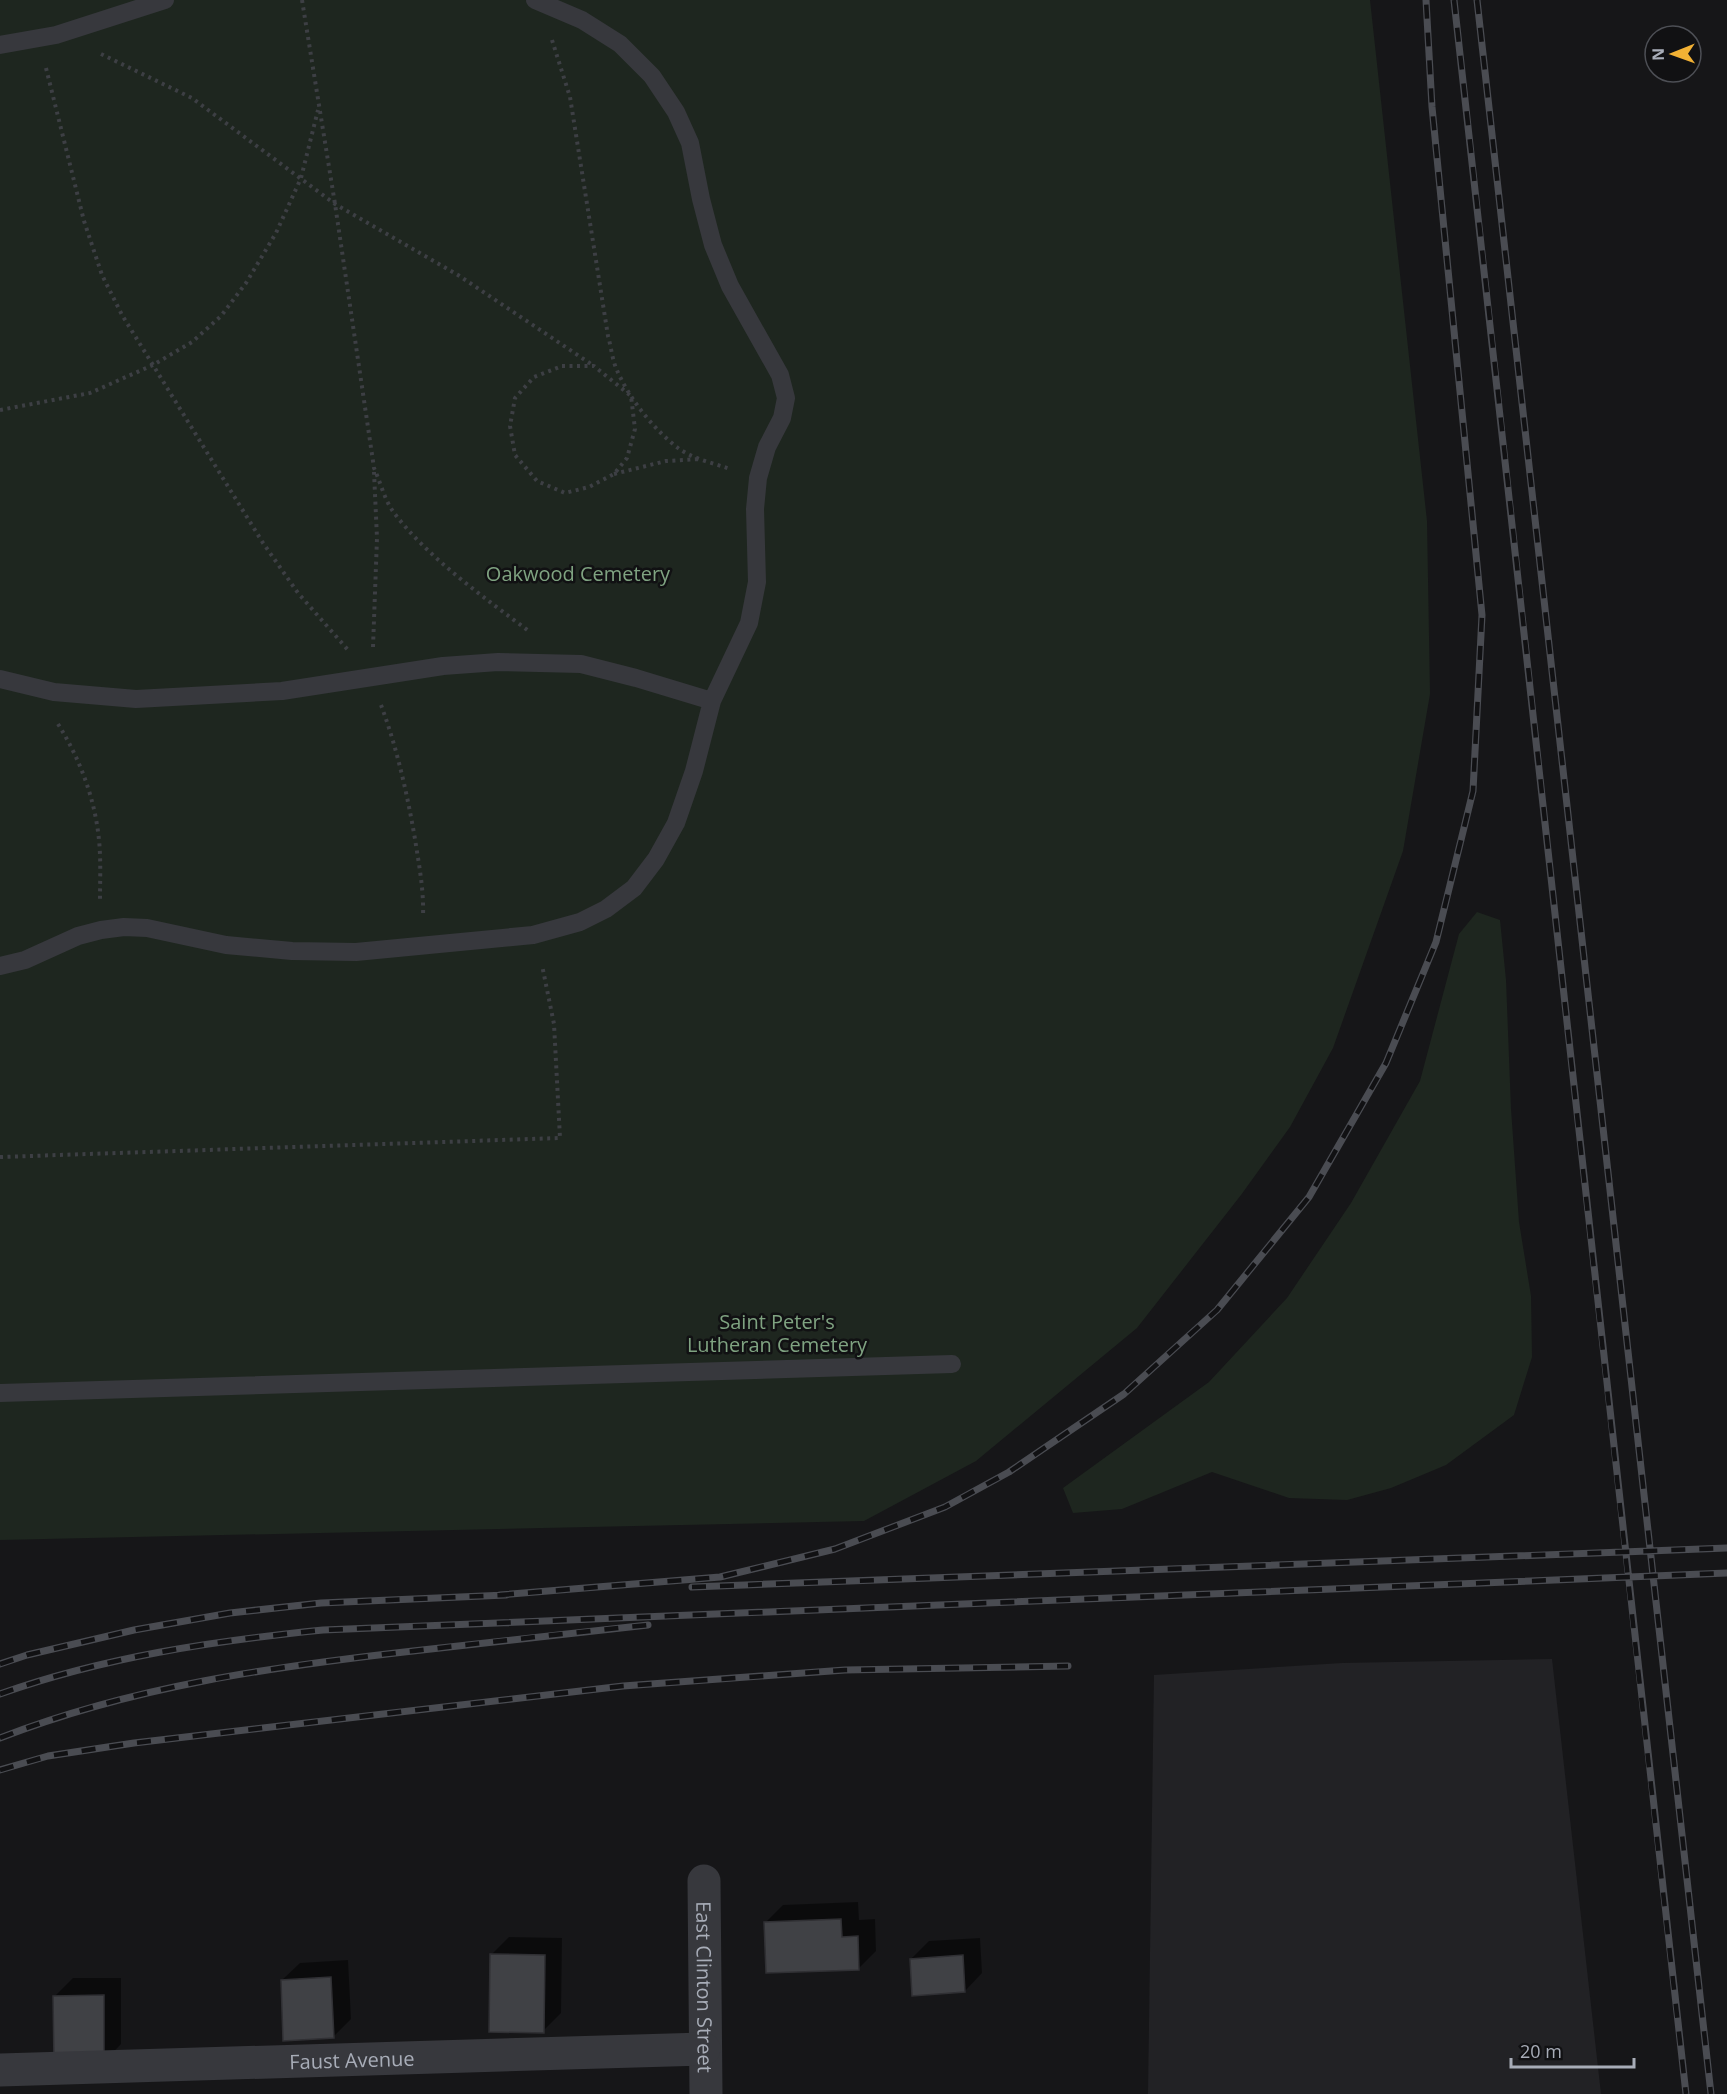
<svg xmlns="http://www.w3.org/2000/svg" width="1727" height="2094" font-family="'Open Sans',sans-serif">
  <rect width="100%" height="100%" fill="#161618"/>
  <path fill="#222225" d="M1552,1659L1601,2094H1148L1154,1675L1342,1663Z"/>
  <path fill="#1e261f" d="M0,0H1370L1427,521L1430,694L1403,851L1333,1048L1290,1127L1241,1195L1137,1328L976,1461L864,1521L0,1540Z
    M1477,912L1500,920L1506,980L1511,1109L1519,1222L1531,1296L1532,1357L1514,1415L1446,1465L1391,1488L1347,1500L1289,1498L1212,1472L1122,1509L1073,1513L1063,1488L1209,1382L1287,1298L1351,1203L1420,1081L1459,934Z"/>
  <path fill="#0007" d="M858,1902L859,1920L875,1919L876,1951L859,1968L765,1923L783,1905Z
    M509,1937L562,1938L561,2013L543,2031L491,1955Z
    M980,1938L982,1973L965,1991L911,1959L929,1941Z
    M348,1960L351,2019L333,2037L282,1980L300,1963Z
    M73,1978H121V2044L104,2062L55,1996Z"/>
  <path fill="#404145" stroke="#303034" stroke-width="1.5" d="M841,1919L842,1937L858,1936L859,1970L766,1973L764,1922Z
    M490,1954L545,1955L544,2033L489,2032Z
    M963,1955L965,1992L912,1996L910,1959Z
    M331,1977L334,2038L283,2041L281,1980Z
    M104,1995V2063H54L53,1996Z"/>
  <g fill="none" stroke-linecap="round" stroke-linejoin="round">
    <path stroke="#3d3f44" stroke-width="4" stroke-dasharray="3 4.5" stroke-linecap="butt" d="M302,0L335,204L374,468C380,481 384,498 392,510C424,555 486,599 530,632
      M552,40L570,97L608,336C611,346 612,358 616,368C628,397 653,429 678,448C693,459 713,463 730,469
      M101,54L192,98L335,204L458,275L594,366
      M46,68L84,221L102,275L122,315L263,543L298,593L348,650
      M562,366H594L631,396L635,429L627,458L614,474L589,487L565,493L537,481L515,455L510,426L515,398L534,377Z
      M0,410L90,393L153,365L192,342L221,316L246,283L276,233L301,178L318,110
      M614,474L666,461L701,459
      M373,647L377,538L374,472
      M381,705C397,748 407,793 415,839C419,865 424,890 423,917
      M58,724C80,759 95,799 99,840C101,860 100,880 100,900
      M0,1157L560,1138L554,1024L542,965"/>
    <path stroke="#37383d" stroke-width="18" d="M0,45L56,35L165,0
      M0,679L54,692L136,699L282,691L443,666L498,662L581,664L636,678L712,701
      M0,966L25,960L78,936L101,930L124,927L147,928L226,945L292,951L356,952L533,935L580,922L606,909L634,888L656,859L676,823L694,771L712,701L749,623L757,582L755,509L758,478L767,447L782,418L786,398L780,375L730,286L713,245L701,199L690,143L676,112L652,76L620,44L582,20L535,0
      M0,1393L952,1364"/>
    <g stroke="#37383d" stroke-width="33">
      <path id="s1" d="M704,1881L706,2094"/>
      <path id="s2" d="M0,2070L704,2049"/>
    </g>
    <defs>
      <path id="rail" d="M1454,0C1533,698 1606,1396 1686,2094
        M1477,0L1711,2094
        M692,1587L1727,1548
        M500,1595L720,1577L835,1549L945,1507L1009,1472L1124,1394L1217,1310L1309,1197L1386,1063L1436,942L1473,791L1482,615L1432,107L1426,0
        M0,1664L27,1655L134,1630L230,1613L321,1603L506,1595
        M0,1694C104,1657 213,1641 323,1630L1727,1573
        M0,1738C134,1686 271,1667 413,1651C491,1642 569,1633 648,1625
        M0,1770L48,1756L134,1743L623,1686L845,1670L1068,1666"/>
    </defs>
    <use href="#rail" stroke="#4a4c52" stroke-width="7"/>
    <use href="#rail" stroke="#111113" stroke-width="4.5" stroke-dasharray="14" stroke-linecap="butt"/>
  </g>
  <g text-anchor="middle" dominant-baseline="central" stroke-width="5" stroke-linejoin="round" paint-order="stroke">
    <g font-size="20" fill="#7fa381" stroke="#111113">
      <text x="578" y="573">Oakwood Cemetery</text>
      <text x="777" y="1321">Saint Peter's<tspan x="777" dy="23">Lutheran Cemetery</tspan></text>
    </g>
    <g font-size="20" fill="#a8adb8" stroke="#111113">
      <text stroke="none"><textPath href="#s1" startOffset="106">East Clinton Street</textPath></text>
      <text stroke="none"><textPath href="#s2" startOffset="352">Faust Avenue</textPath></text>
    </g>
  </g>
  <g transform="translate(1673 54) rotate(269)"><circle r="28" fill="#111113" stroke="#4d4f55" stroke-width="1.5"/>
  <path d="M0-4.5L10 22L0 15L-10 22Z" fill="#f2b134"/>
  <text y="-9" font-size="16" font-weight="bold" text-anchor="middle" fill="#a8adb8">N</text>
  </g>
  <path d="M1511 2058v9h123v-9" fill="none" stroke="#a8adb8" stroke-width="3"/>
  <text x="1520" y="2058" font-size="18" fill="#a8adb8" stroke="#111113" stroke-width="4.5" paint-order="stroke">20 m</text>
</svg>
